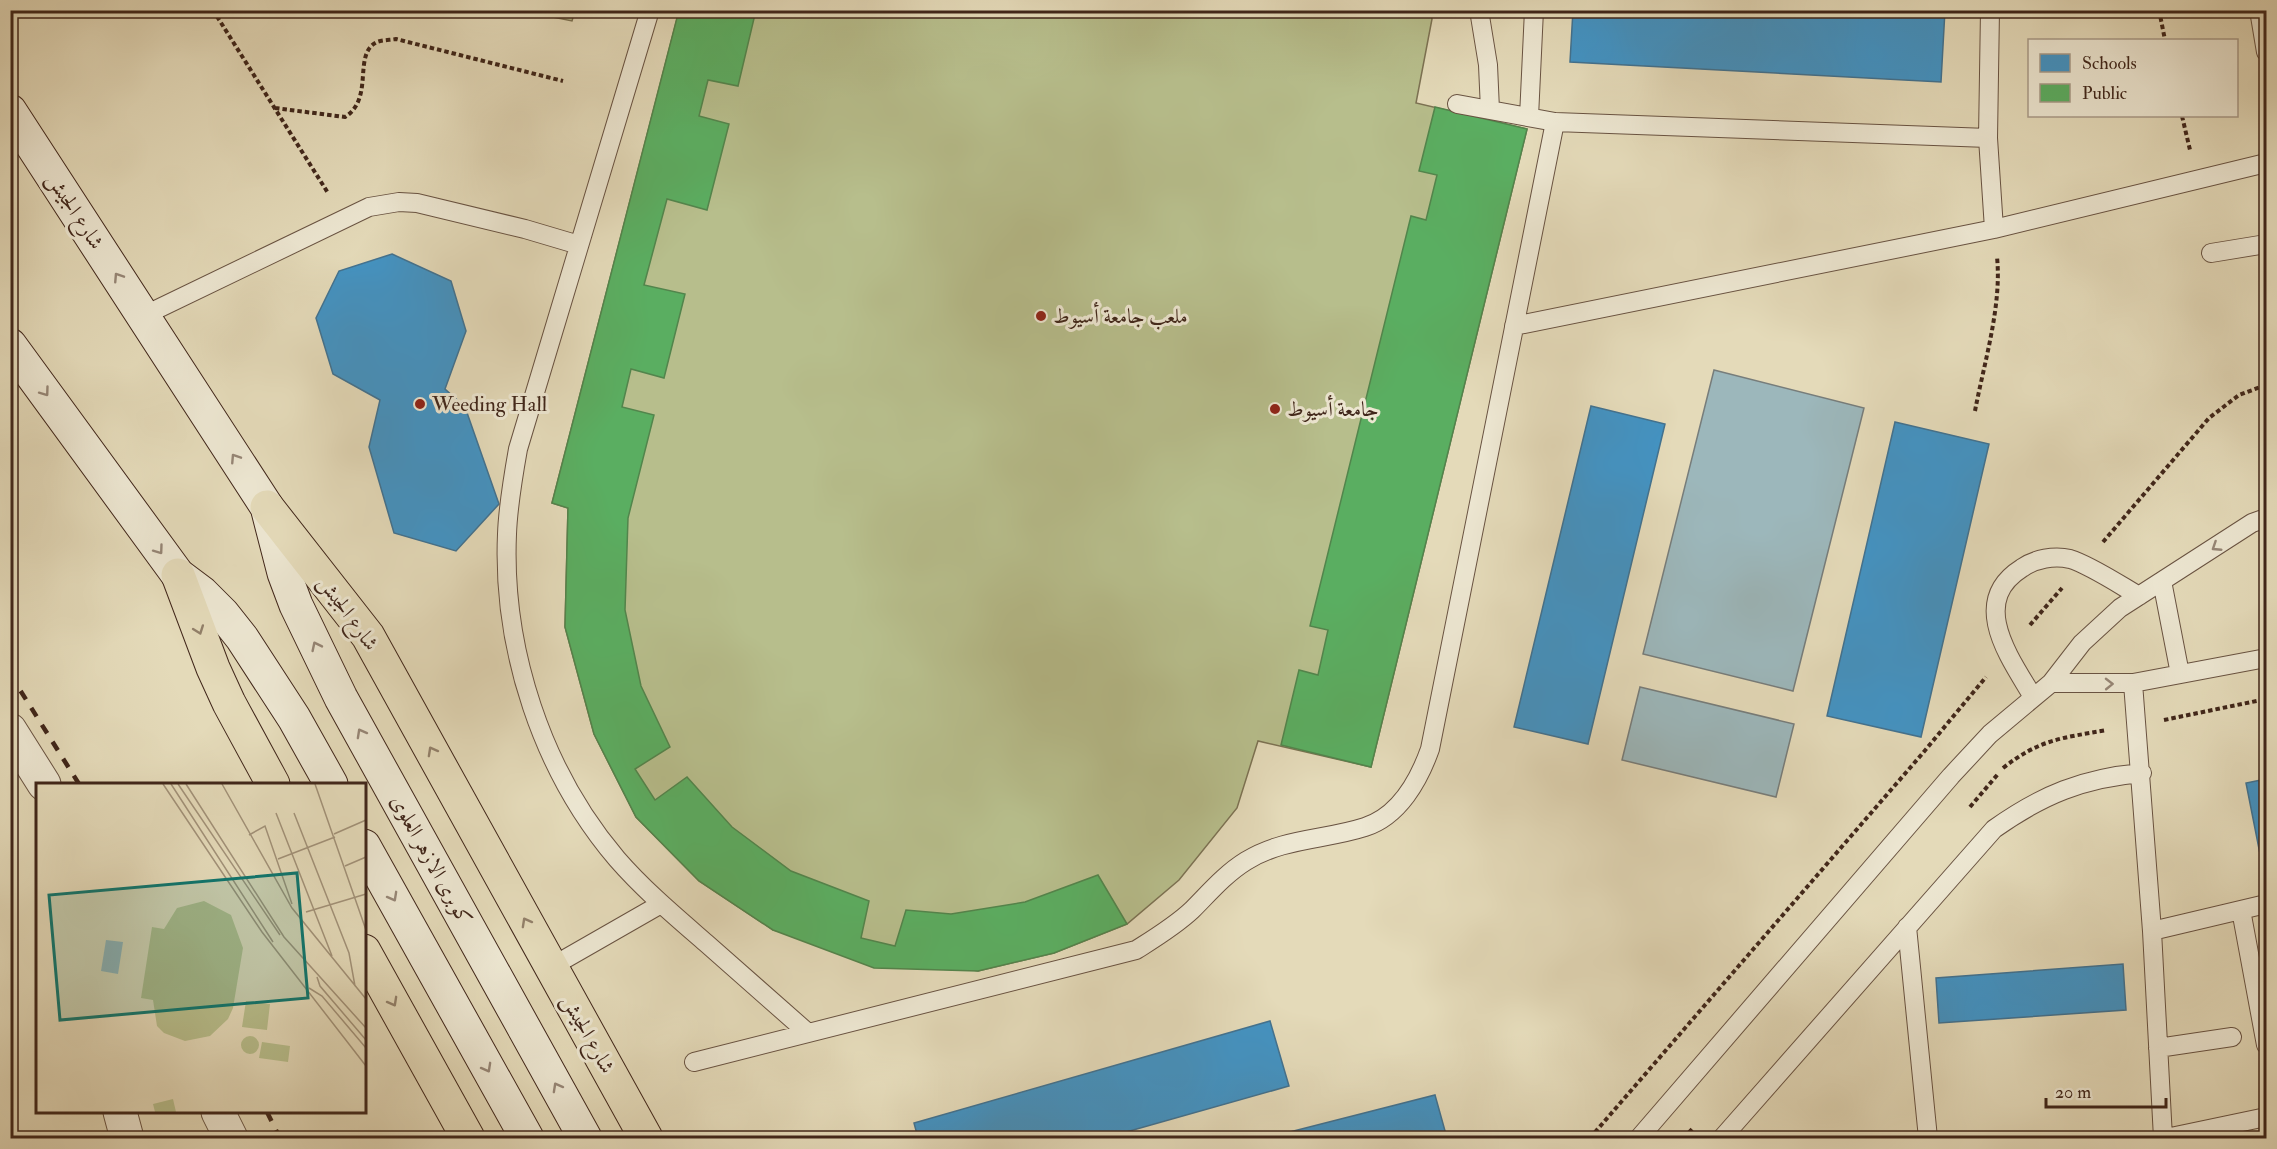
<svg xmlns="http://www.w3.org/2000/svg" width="2277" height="1149" font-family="'IM FELL Double Pica',Amiri,serif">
  <rect width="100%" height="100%" fill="#e4dab9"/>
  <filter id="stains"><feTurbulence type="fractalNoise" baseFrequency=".00333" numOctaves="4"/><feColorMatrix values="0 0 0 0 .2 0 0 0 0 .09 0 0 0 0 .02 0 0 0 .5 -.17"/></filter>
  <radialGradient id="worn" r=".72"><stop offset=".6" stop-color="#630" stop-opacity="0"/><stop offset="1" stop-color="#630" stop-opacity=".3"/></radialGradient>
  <path fill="#b7be8c" stroke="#7c7253" stroke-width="1.5" d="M523,11H575L572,21Z
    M679,11H1430L1432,19L1416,103L1527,129L1371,767L1258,741L1237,808L1179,880L1127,924L1054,953L978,971L773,930L699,881L636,817L594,734L565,627L568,508L552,503Z"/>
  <path fill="#9cb7bb" stroke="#777d7b" stroke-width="1.5" d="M1714,370L1864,408L1793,691L1643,654Z
    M1640,687L1794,724L1776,797L1622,760Z"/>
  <path fill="#4393c3" stroke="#427290" stroke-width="1.5" d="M1573,10H1945L1941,82L1570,62Z
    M392,254L451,281L466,331L445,389L465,407L499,504L456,551L394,533L369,447L380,400L333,374L316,318L339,271Z
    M1591,406L1665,424L1588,744L1514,727Z
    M1895,422L1989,444L1921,737L1827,716Z
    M2266,779V853L2260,854L2246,783Z
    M2123,964L2126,1010L1939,1023L1936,978Z
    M1270,1021L1289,1086L1105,1138H918L914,1123Z
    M1435,1095L1447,1138H1266Z"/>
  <path fill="#5aae61" stroke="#52854c" stroke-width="1.5" d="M679,10H756L738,86L708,80L699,116L729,124L707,210L667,199L644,285L685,294L664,378L631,369L622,407L654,415L628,518L625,610L641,686L670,747L635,769L655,800L687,777L732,827L791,871L869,901L861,938L895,946L906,910L951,914L1025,902L1098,875L1127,924L1054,953L978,971L874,968L773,930L699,881L636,817L594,734L565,627L568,508L552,503Z
    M1435,107L1527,129L1371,767L1281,745L1299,670L1318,675L1328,630L1310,626L1411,216L1426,220L1437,175L1419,171Z"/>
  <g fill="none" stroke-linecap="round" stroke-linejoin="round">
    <defs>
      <path id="service" d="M650,10L518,449C513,477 508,506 507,534C502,649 542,771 617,859C644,890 675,916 706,943C740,973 774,1003 808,1033
        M1479,10L1488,65L1490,110
        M1990,10L1988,138L1994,229
        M2259,10L2266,52
        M1457,104L1555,122L1988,138
        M1529,117L1534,10
        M2211,253L2266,244
        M143,316L369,207L399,202L417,203L525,229L579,245
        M1514,326L1994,229L2266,163
        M2162,581L2180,674
        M2051,683H2133L2266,658
        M2133,683L2152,931L2163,1138
        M2033,697C2010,658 1968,602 2022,568C2035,559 2054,555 2070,559C2090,565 2120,585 2139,596
        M2241,910L2266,1045
        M1907,927L1928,1138
        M2152,931L2266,904
        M551,967L661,904
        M2158,1048L2232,1037
        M694,1062L1136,950C1155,938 1175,926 1192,910C1209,893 1225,874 1246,861C1283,838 1325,840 1365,827C1399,816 1419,780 1430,749L1555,122
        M1639,1138L1951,776L1990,734L2051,683L2082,643L2120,608L2252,523L2266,518
        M1722,1138L1994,829C2042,795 2083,778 2142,773
        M2166,1138L2266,1117"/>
      <path id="minor" d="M120,1112L127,1138"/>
      <path id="tertiary" d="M10,730L44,784
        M218,1112L231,1138"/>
      <path id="secondary" d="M10,111L267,507L284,573L296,605L341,698L585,1138
        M10,345L178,575L202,593L223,614L242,638L294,718L331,784
        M364,846L527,1138"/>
      <path id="primary" d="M267,507L368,636L646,1138
        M178,575L213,668L229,703L273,784
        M364,951L468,1138"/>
    </defs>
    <use href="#service" stroke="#695342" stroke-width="20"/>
    <use href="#minor" stroke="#695342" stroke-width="35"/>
    <use href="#tertiary" stroke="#695342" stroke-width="35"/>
    <use href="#secondary" stroke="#40261a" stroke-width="35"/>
    <use href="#primary" stroke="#40261a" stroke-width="35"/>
    <path stroke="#40261a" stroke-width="4" stroke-dasharray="4.5 3" stroke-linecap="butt" d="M213,10L328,193
      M2159,10L2165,40
      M275,108L345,117C375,98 352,54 377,42C382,40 390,40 396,39L563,81
      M2182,116L2190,150
      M1975,411C1984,363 2002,306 1997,257
      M2103,542L2209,418L2239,395L2266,385
      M2030,625L2062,588
      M2164,720L2266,699
      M2003,768C2040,739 2062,738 2107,730
      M1970,807L1998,774
      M1590,1138L1922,754L1986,677
      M1684,1138L1693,1128"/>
    <use href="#service" stroke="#ede7d2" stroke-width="18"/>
    <use href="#minor" stroke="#ede7d2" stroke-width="33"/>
    <use href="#tertiary" stroke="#ede7d2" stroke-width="33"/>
    <use href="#secondary" stroke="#ede7d2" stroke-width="33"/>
    <use href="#primary" stroke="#e4dab9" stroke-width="33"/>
    <path stroke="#40261a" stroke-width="4.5" stroke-dasharray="10 10" stroke-linecap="butt" d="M10,674L79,784
      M267,1112L280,1138"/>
  </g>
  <defs><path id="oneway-chevron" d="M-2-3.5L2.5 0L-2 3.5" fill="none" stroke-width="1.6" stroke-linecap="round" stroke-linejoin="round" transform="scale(1.5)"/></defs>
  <g stroke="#968676">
    <use href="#oneway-chevron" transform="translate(118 277) rotate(-123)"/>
    <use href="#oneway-chevron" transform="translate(45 392) rotate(54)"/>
    <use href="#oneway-chevron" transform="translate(235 458) rotate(-123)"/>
    <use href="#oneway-chevron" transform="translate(2216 547) rotate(147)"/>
    <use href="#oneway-chevron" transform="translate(159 550) rotate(54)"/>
    <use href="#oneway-chevron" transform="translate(316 646) rotate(-116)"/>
    <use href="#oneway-chevron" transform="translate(2109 684) rotate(-1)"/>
    <use href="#oneway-chevron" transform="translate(361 733) rotate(-119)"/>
    <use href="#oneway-chevron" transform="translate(393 897) rotate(61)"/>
    <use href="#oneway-chevron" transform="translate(487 1068) rotate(61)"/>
    <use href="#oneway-chevron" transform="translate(557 1087) rotate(-119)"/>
  </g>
  <g stroke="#92806a">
    <use href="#oneway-chevron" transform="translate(199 630) rotate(70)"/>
    <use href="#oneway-chevron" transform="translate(432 751) rotate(-119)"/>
    <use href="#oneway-chevron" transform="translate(526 922) rotate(-119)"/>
    <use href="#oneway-chevron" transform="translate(393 1002) rotate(61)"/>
  </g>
  <g fill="#8f2418" stroke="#ede7d2" stroke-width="2">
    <circle cx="1041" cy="316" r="6"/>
    <circle cx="420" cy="404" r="6"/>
    <circle cx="1275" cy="409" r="6"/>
  </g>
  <g text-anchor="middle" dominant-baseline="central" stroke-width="6" stroke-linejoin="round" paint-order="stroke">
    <g font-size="21" fill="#40261a" stroke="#ede7d2">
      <text transform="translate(75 211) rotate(57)">شارع الجيش</text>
      <text transform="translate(348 613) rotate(54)">شارع الجيش</text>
      <text transform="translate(431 860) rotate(61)">كوبرى الازهر العلوى</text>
      <text transform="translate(588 1034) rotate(61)">شارع الجيش</text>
    </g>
    <g font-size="21" fill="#40261a" stroke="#ede7d2" text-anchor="start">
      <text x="1053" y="316">ملعب جامعة أسيوط</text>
      <text x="432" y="404">Weeding Hall</text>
      <text x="1287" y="409">جامعة أسيوط</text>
    </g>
  </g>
  <g transform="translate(36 783)">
    <rect width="330" height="330" fill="#e4dab9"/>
    <path d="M168,118L195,132L207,165L197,225L192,236L174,253L149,258L128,250L121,243L117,217L105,215L116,144L128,146L141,125ZM210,218L234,221L231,247L206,244ZM205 262a9 9 0 1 1 18 0a9 9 0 1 1-18 0ZM226,259L254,263L252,279L223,275ZM137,316L140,329H119L117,321Z" fill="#b7be8c"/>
    <path d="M70,157L87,159L82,191L65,188Z" fill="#9cb7bb"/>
    <path fill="none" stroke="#a29279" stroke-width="1.5" d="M127,1L226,149L330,283M135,1L237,159M142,1L244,152M150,1L248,154L330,245M186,1L256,125L330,216M279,1L330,147M240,30L296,173M258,30L313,170L319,203M298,51L330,37M213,52L229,43L256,121M242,76L299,54M309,83L330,74M270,129L330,111M281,194L284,203L330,257M273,205L286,213L330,265"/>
    <path fill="#0f766e" fill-opacity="0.15" stroke="#0f766e" stroke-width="3" d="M261,90L272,215L24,237L13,112Z"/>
    <rect width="330" height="330" fill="none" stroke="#40261a" stroke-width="3"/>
  </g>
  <rect width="2277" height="1149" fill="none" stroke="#e4dab9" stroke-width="36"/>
  <rect x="12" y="12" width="2253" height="1125" fill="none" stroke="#40261a" stroke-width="3"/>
  <rect x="18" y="18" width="2241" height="1113" fill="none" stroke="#40261a" stroke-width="1.5"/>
  <rect x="2028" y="39" width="210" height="78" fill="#ede7d2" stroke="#a89a88" stroke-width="1.5"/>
  <rect x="2040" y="54" width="30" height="18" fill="#4393c3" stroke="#a89a88" stroke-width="1.5"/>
  <text x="2082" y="69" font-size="18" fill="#40261a">Schools</text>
  <rect x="2040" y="84" width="30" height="18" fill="#5aae61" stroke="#a89a88" stroke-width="1.5"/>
  <text x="2082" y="99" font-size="18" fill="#40261a">Public</text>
  <path d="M2046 1098v9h120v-9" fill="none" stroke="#40261a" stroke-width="3"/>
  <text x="2055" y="1098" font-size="18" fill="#40261a" stroke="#ede7d2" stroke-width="4.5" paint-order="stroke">20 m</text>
  <rect width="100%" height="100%" filter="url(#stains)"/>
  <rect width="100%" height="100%" fill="url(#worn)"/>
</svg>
